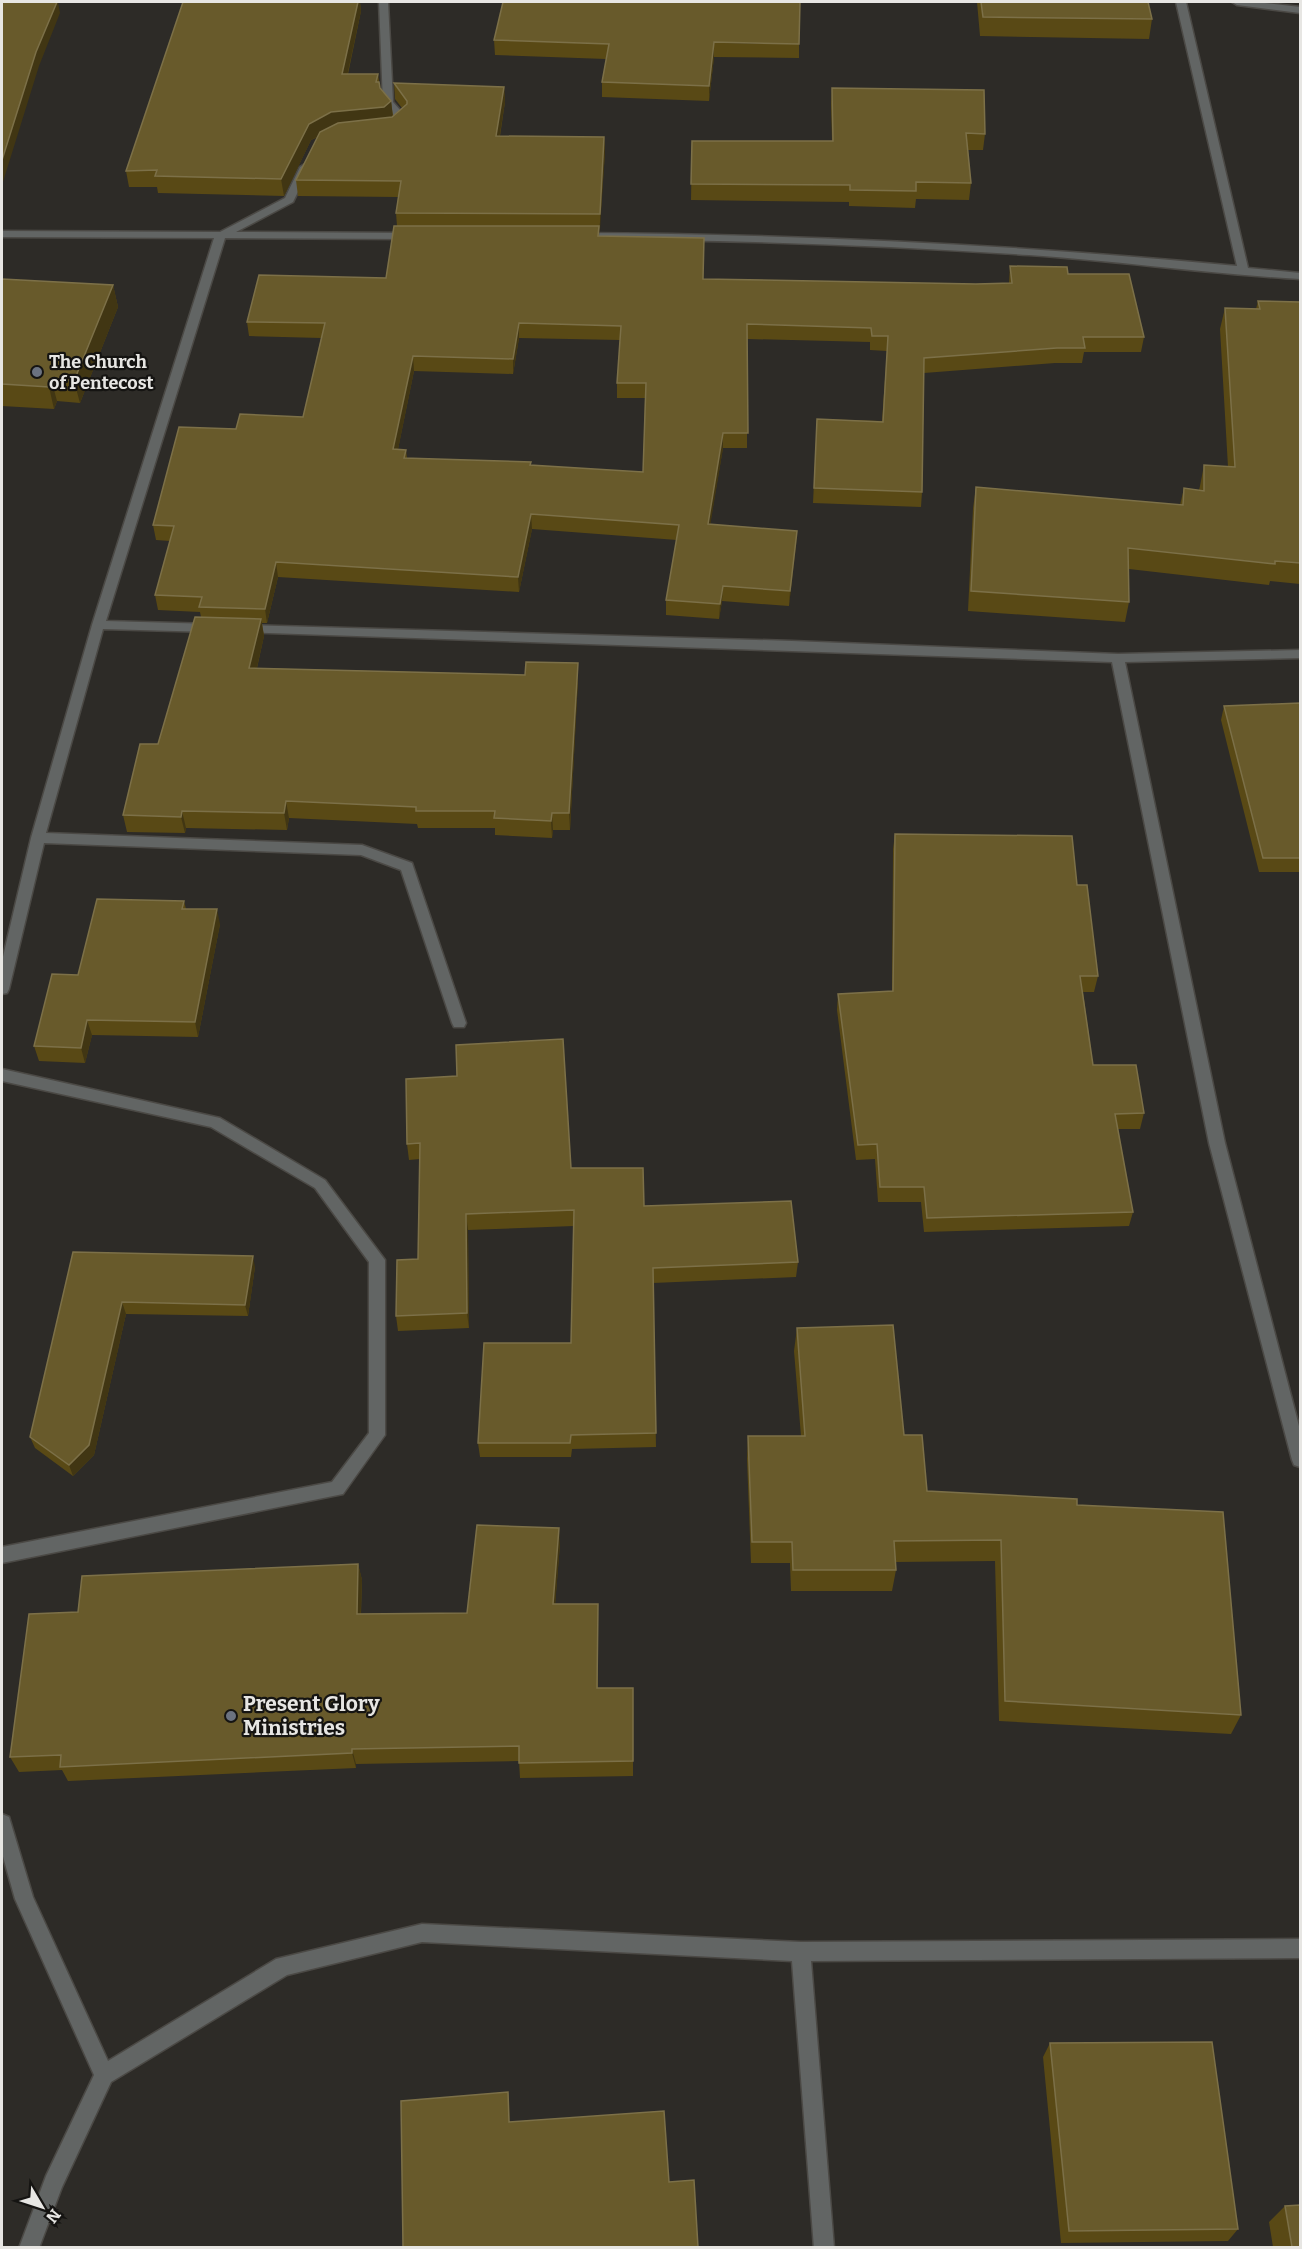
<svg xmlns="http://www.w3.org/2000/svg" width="1302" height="2249" font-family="Bitter,serif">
  <rect width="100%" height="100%" fill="#2d2b27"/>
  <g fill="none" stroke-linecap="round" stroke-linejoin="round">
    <defs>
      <path id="minor" d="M379,2H388L393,102L407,118L392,128L387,125L396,118L383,103Z
        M1176,2H1186L1248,268L1300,273V279C1210,274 1119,261 1029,255C879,245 729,240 579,239L574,236L579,233C799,234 1018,245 1237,266Z
        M1232,2H1256L1300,7V13L1237,5Z
        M305,164L310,167L293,202L236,232L411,233L416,236L411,239L225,238L106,621L212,624L218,628L212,632L103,629L46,833L362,845L412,863L466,1023L464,1027H454L452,1023L401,870L361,855L44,843L9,989L7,993L2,994V961L31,838L92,625L214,238L2,237V231L220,232L285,198L300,167Z
        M245,625L792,641L1118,654L1300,650V658L1125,662L1225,1143L1300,1430V1467L1294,1465L1292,1460L1209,1143L1112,662L241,632L239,629Z
        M2,1069L220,1118L325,1180L385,1260V1435L343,1494L2,1563V1547L332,1482L369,1433V1262L315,1188L211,1127L2,1081Z
        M2,1814L9,1817L33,1897L108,2061L276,1959L422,1924L801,1942L1300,1939V1958L811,1961L834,2248H814L792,1961L422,1942L287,1975L111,2082L62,2187L39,2248H19L46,2176L94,2075L15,1899L2,1853Z"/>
    </defs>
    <use href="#minor" stroke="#4b4945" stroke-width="3"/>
    <use href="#minor" fill="#626564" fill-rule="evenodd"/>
  </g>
  <path fill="#594915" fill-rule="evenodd" d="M183,2H360L361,11L348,74H378L380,88L391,101L393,116L402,108L395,99L394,83L504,87L505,102L500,136L604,137L605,152L599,236L703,279L976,284L1009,283L1010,266L1068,274L1144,337L1141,352H1084L1082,363H1055L924,373L922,492L921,507L813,503L817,419L882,421L887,351L870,350V342L747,339V448H723L710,524L797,531L789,606L722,601L719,619L666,615V600L677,540L532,529L519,592L278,577L267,623H262L264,636L257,668L525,675L578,663V680L570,830H553L552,838L495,835V828H418L417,824L289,818L287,830L186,828L185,833L127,832L123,815L158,744L201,617L200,612L158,610L155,595L170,541L156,540L153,525L236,429L303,417L321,338L249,336L247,322L386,278L397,226L396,213L398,197L298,196L296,180L318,137L311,140L284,196L158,193L157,187H129L126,171ZM519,338L620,340L617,383V398H645L643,472L531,465L407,458L406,450L398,449L414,371L513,374Z
    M977,2H1148L1152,19L1149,39L980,36Z
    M494,40L799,44V58L714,57L709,101L602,97V82L606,59L495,55Z
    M832,88L985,134L983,150H968L971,183L969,200L916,199L915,208L849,206V202L691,200L692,141H832L831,104Z
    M2,279L113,285L118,307L80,403L57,401L54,409L2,406Z
    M1258,301L1300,302V584L1270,581L1269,585L1129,569V602L1125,622L968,611L973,508L976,487L1180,505L1184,488L1199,490L1200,486L1204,465L1228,467L1220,329L1225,308L1256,309Z
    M1300,703V872H1259L1221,720L1224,706Z
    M895,834L1077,885L1098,976L1094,992H1083L1093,1065L1144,1113L1140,1129H1118L1133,1212L1129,1226L924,1232L921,1202H878L875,1159L856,1160L837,1010L838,994L892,991L893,849Z
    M184,901L186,909L220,924L198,1037L92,1035L85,1063L39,1061L34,1046L78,975Z
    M406,1079L571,1168L644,1206L798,1262L796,1277L653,1283L656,1447L572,1449L571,1457H480L478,1443L571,1343L574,1226L468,1230L469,1328L398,1331L396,1316L418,1259L420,1159L409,1160L407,1144Z
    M73,1252L255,1267L248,1316L126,1314L94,1455L73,1476L35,1448L30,1437Z
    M797,1328L904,1435L927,1491L1077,1505L1241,1715L1231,1734L999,1721L995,1561L895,1562L896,1570L892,1591H791L790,1563H751L747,1459L748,1436H801L794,1351Z
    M560,1544L555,1604H598V1688H633V1776L520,1778L519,1761L356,1764V1768L68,1781L62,1770L19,1772L10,1757L78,1612L358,1564L362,1580L361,1614L467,1613Z
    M1050,2043L1238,2229L1228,2241L1061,2243L1043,2057Z
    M1285,2206L1300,2247H1273L1269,2222Z"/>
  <path fill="#413613" d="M57,2H58L60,13L39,66L2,185V160L36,52Z
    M358,2H360L361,11L344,90L342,74Z
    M714,42V57L709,101V86Z
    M504,87L505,102L497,152L496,136Z
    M391,101L393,118L333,129L311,140L284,196L281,179L309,124L331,112Z
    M604,137L605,152L600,230V214Z
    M113,285L118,307L80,403L74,381Z
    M519,323V338L513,374V359Z
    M413,356L414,371L395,464L393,449Z
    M51,379L57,401L54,409L49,387Z
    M723,433V448L708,539V524Z
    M531,514L532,529L519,592L518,577Z
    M797,531L796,546L789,606L790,591Z
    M276,562L278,577L267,623L265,609Z
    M723,586L722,601L719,619L720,604Z
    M261,619L264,636L253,685L249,668Z
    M578,663V680L570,830L569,813Z
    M286,801L289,818L287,830L284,813Z
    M182,811L186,828L185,833L181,817Z
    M552,813L553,830L552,838L551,821Z
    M217,909L220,924L198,1037L195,1022Z
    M87,1020L92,1035L85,1063L81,1048Z
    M466,1214L468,1230L469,1328L467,1313Z
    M253,1256L255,1267L248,1316L245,1305Z
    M122,1302L126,1314L94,1455L73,1476L69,1465Z
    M559,1528L560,1544L554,1620L553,1604Z
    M358,1564L362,1580L360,1630L357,1614Z
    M352,1749L356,1764V1768L352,1753Z
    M508,2092L509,2099L510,2129L509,2122Z"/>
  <path fill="#685a2b" stroke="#7c7048" stroke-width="1.5" fill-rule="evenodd" d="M2,2H57L36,52L2,160Z
    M183,2H358L342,74H378L376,82H379L380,88L391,101L384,107L331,112L309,124L281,179L155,176L157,170L126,171Z
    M503,2H800L799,44L714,42L709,86L602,82L609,44L494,40Z
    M981,2H1148L1152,19L983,17Z
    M394,83L504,87L496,136L604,137L600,214L396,213L401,181L296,180L320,132L338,123L392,117L407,104V101Z
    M832,88L984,90L985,134L966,133L971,183L916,182V191L850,190V185L691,184L692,141H833Z
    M394,226H599L598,236L704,238L703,279L976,284L1012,283L1010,266L1067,267L1068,274H1129L1144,337H1083L1085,348H1057L924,358L922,492L814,488L817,419L883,422L888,336H872L871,328L747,324L748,433H723L708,524L797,531L790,591L723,586L720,604L666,600L679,525L531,514L518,577L276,562L265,609L199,607L202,597L155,595L174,526L153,525L179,427L236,429L240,414L303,417L325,323L247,322L259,275L386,278ZM519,323L621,326L617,383H646L643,472L530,465L531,462L404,458L406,450L393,449L413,356L513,359Z
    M2,279L113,285L74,381L51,379L49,387L2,384Z
    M1258,301L1300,302V563L1275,561V564L1128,548L1129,602L971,591L976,487L1183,505L1184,488L1204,491V465L1235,467L1225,308L1260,309Z
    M195,617L261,619L249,668L525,675L526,662L578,663L569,813H552L551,821L494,818L495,811H416V807L286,801L284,813L182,811L181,817L123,815L140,744H158Z
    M1300,703V858H1263L1224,706Z
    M895,834L1072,836L1077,885H1087L1098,976H1080L1093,1065H1136L1144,1113L1115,1114L1133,1212L927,1218L924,1187H880L877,1144L858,1145L838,994L893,991Z
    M97,899L184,901L182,909H217L195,1022L87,1020L81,1048L34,1046L52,974L78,975Z
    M563,1039L571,1168H643L644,1206L791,1201L798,1262L653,1268L656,1433L571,1435L570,1443H478L484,1343H571L574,1210L466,1214L467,1313L396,1316L397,1260L418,1259L420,1143L407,1144L406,1079L457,1076L456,1045Z
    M73,1252L253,1256L245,1305L122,1302L89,1445L69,1465L30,1437Z
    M893,1325L904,1435H922L927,1491L1077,1499V1505L1223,1512L1241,1715L1005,1701L1001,1540L894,1541L896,1570H793L792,1542H752L748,1436H805L797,1328Z
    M477,1525L559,1528L553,1604H598L597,1688H633V1761L519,1763V1746L352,1749V1753L60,1767L61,1755L10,1757L29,1614L78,1612L82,1576L358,1564L357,1614L467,1613Z
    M1212,2042L1238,2229L1069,2231L1050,2043Z
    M508,2092L509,2122L664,2111L669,2182L694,2180L698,2247H403L401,2101Z
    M1300,2205V2247H1292L1285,2206Z"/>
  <g fill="#6b7280" stroke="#151412" stroke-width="2">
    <circle cx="37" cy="372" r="6"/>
    <circle cx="231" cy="1716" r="6"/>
  </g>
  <g text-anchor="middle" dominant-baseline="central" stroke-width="4.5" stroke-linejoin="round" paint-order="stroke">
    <g font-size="18" font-weight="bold" fill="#e7e6e3" stroke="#151412" text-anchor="start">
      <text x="49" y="362">The Church<tspan x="49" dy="21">of Pentecost</tspan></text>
    </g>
    <g font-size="21" font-weight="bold" fill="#e7e6e3" stroke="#151412" text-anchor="start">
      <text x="243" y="1704">Present Glory<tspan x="243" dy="24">Ministries</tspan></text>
    </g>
  </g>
  <rect width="1302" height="2249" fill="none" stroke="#e7e6e3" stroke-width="6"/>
  <g transform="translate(42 2207) rotate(129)" stroke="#151412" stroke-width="4.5" paint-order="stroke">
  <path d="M0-4.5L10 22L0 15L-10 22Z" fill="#e7e6e3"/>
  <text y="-9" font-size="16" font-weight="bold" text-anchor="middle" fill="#e7e6e3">N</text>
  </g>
</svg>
